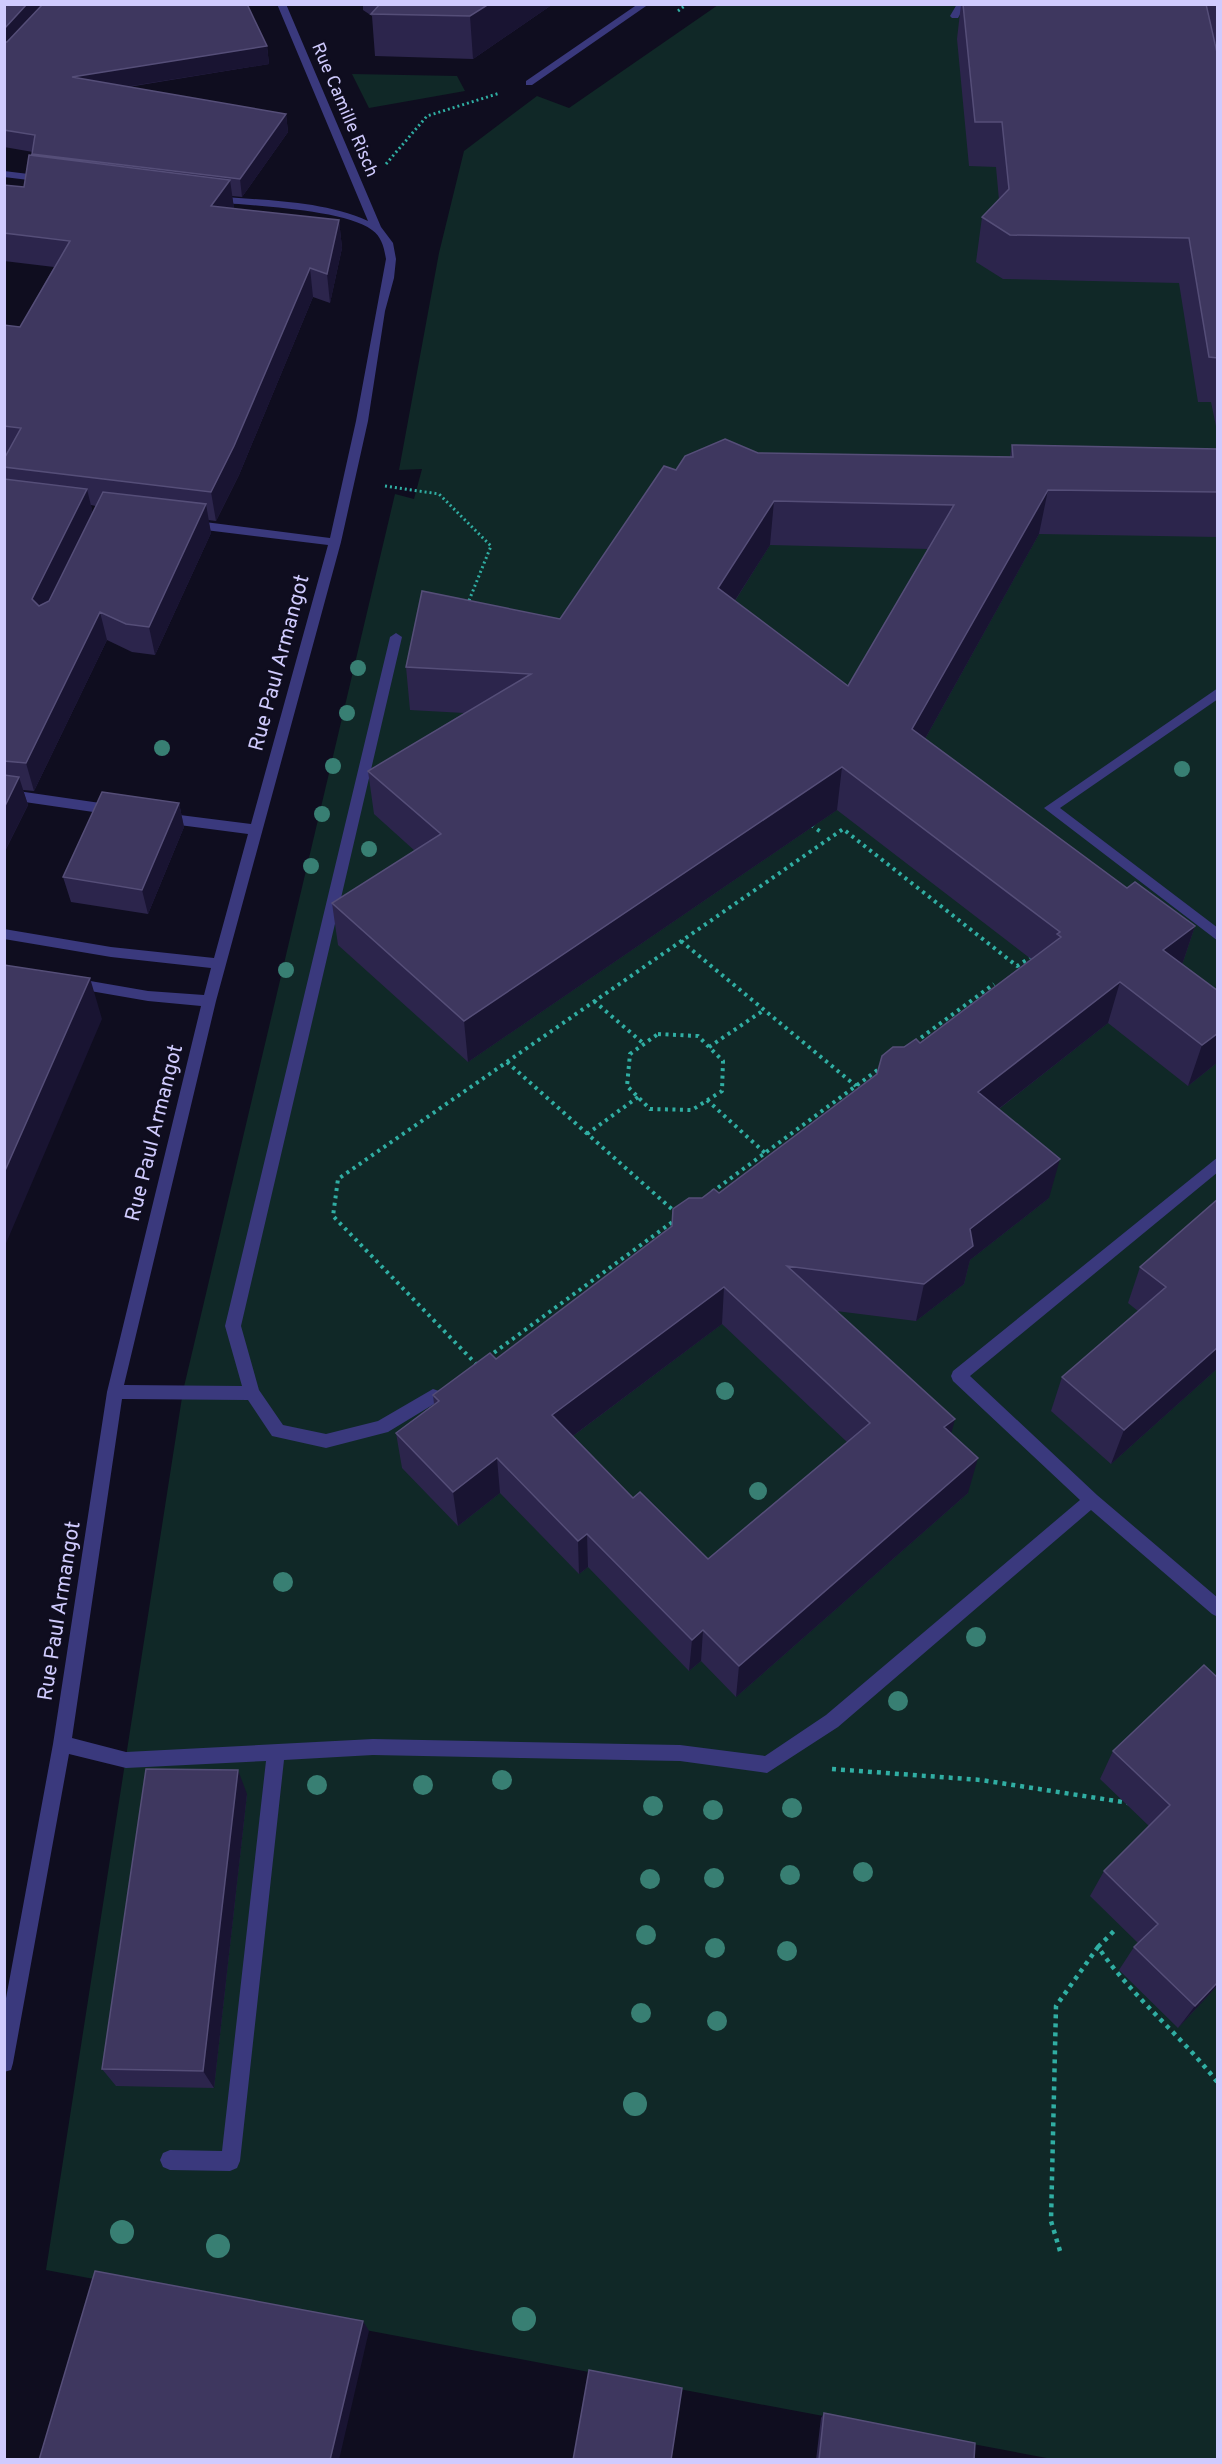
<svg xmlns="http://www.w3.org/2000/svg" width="1222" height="2464" font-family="Overpass,sans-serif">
  <rect width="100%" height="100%" fill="#0f0d1f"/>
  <path fill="#102827" d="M718,5H1217V2459H1052L46,2270L183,1391L395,494L414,499L422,469L399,470L439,253L464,151L537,96L569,108Z
    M352,74L457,76L465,91L369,108Z"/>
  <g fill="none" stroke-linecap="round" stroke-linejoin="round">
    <path stroke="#30aea3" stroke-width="3" stroke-dasharray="2 3" stroke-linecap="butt" d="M678,11L687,4
      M386,164L427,116L500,93
      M385,486L439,494L491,546L468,603"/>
    <path stroke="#30aea3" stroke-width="4" stroke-dasharray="3 4.5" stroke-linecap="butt" d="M811,825L821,832
      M681,941L856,1086
      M594,1001L644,1044
      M658,1034L698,1036L723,1061L722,1091L692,1110L650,1109L627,1086L630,1054Z
      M915,1042L994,984
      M709,1047L764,1010
      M507,1062L675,1212
      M707,1100L765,1153
      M587,1134L638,1097
      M712,1192L883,1066
      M488,1357L675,1220
      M477,1365L333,1216L338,1179L843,829L1017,966L1033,956"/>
    <path stroke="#30aea3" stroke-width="4.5" stroke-dasharray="4 5" stroke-linecap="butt" d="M832,1769L981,1780L1129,1803
      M1098,1947L1116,1929
      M1060,2251L1051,2221L1056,2006L1098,1947C1132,1997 1181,2035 1218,2083"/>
    <path fill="#3a397d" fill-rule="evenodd" d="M277,4H286L381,227L393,243L396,259L394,278L385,311L368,421L341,542L216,1001L124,1385L242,1386L225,1326L390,637L396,633L402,637L241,1326L259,1390L283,1425L326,1434L378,1421L433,1389L439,1391L441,1396L439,1401L388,1432L326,1448L272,1436L248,1400L122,1399L72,1738L126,1752L373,1739L680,1745L765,1756L826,1715L1080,1500L953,1381L951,1376L953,1371L1218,1157V1172L970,1376L1097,1495L1218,1598V1617L1212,1614L1091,1510L838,1727L767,1773L680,1761L373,1755L284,1760L240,2161L237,2168L230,2171L170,2170L163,2167L160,2160L163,2153L170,2150L222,2151L266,1761L126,1768L69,1754L13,2063L11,2070L4,2072V2009L53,1744L107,1392L201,1006L148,1001L73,988L66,983L73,978L148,991L204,995L211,968L111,957L4,939V929L111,947L214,958L248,834L164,823L157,818L164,813L251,824L328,545L189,528L183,524L189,520L330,538L356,421L386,259C384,248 382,237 372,230C343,209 252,206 215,202L210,199L215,196C265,201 321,200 368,221Z
      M638,4H649L532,85H526V81Z
      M957,4H966L958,18H952L950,16Z
      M4,171L45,176L50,179L45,182L4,177Z
      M1218,688V699L1060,808L1218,928V941L1044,808Z
      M4,789L114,805L121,810L114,815L4,799Z"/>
  </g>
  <g fill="#387f73">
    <circle cx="358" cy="668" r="8"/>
    <circle cx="347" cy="713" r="8"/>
    <circle cx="162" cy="748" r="8"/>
    <circle cx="333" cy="766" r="8"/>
    <circle cx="1182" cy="769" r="8"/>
    <circle cx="322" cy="814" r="8"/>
    <circle cx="369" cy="849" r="8"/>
    <circle cx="311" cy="866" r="8"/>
    <circle cx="286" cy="970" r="8"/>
    <circle cx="725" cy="1391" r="9"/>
    <circle cx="758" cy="1491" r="9"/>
    <circle cx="283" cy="1582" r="10"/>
    <circle cx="976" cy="1637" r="10"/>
    <circle cx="898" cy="1701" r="10"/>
    <circle cx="502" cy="1780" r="10"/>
    <circle cx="317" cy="1785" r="10"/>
    <circle cx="423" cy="1785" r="10"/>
    <circle cx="653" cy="1806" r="10"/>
    <circle cx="792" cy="1808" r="10"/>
    <circle cx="713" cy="1810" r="10"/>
    <circle cx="863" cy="1872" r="10"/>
    <circle cx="790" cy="1875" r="10"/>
    <circle cx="714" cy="1878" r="10"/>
    <circle cx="650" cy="1879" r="10"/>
    <circle cx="646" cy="1935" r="10"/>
    <circle cx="715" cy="1948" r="10"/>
    <circle cx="787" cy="1951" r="10"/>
    <circle cx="641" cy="2013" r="10"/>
    <circle cx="717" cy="2021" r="10"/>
    <circle cx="635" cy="2104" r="12"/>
    <circle cx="122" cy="2232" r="12"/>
    <circle cx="218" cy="2246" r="12"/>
    <circle cx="524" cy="2319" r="12"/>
  </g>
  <path fill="#2c254c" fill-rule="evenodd" d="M4,4L267,46L269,64L128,87L286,114L288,132L242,197L232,196L234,209L339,220L342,248L330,303L313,297L239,475L216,521L208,520L211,533L155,655L132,652L107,640L34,791L23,790L28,805L4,853V459L7,454H4V325L20,327L54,267L4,261V185L24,187L33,152L4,147ZM91,505L96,506L92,513Z
    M363,4H553L473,59L375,56L372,16L363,10Z
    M961,4H1218V46L1214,42L1218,57V436L1211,402H1198L1179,283L1003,279L976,262L982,217L999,200L996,167L969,166L957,39Z
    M1012,445L1218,449V537L1039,534L925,739L1127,888L1195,926L1182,965L1218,991V1062L1188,1086L1108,1023L999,1109L1049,1198L970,1260L964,1284L916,1321L836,1311L951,1433L968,1493L736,1697L701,1661L689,1671L588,1567L579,1574L500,1493L458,1526L402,1468L396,1433L434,1404L433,1395L496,1359L672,1226L702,1198L719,1193L877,1074L904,1047L920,1043L1031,959L837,810L468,1062L338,945L332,903L415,851L374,814L368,771L464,713L410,710L406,667L560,619L676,470L758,453L1010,457ZM770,545L928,549L848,686L735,601ZM722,1324L847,1442L708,1559L633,1498L573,1436Z
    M179,803L184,827L148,914L71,902L63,877Z
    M1218,1199V1368L1111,1464L1051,1411L1062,1377L1138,1311L1128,1303L1140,1267Z
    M1218,1678V1985L1178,2028L1119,1970L1134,1947L1138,1943L1090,1896L1104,1871L1149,1826L1100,1779L1113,1751Z
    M247,1794L214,2088L116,2086L102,2069Z
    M824,2413L974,2460H816L821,2418Z"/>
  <path fill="#191432" d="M27,4H47L4,51V29Z
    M489,4H553L473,59L470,16Z
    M267,46L269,64L75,95L72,77Z
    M286,114L288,132L242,197L240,179Z
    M230,180L234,208L215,235L211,206Z
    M339,220L342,248L330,303L327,274Z
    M310,268L313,297L239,475L216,521L211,492Z
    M87,489L94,518L40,627L32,599Z
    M1048,490L1039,534L906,773L912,729Z
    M774,501L770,545L715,632L718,588Z
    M206,504L211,533L155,655L149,627Z
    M100,612L107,640L34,791L26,763Z
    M842,767L837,810L468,1062L464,1021Z
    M19,777L28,805L4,853V808Z
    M179,803L184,827L148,914L142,890Z
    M1195,926L1181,968L1163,950Z
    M90,978L102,1019L4,1248V1173Z
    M1120,982L1108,1023L969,1132L978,1092Z
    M1218,1033V1062L1188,1086L1202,1045Z
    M1060,1159L1049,1198L970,1260L964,1284L916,1321L924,1284L970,1229Z
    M724,1287L722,1324L554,1450L552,1415Z
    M1218,1347V1368L1111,1464L1124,1430Z
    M955,1419L946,1454L944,1427Z
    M497,1458L500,1493L458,1526L453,1492Z
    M978,1458L968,1493L736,1697L739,1666Z
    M587,1534L588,1567L579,1574L578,1541Z
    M703,1630L701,1661L689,1671L692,1640Z
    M238,1770L247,1794L214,2088L203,2071Z
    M1218,1982V1985L1178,2028L1195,2006Z
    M363,2321L369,2331L339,2460H330Z"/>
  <path fill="#3e375f" stroke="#554e78" stroke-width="1.5" fill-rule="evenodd" d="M4,4H27L4,29Z
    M43,4H247L267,46L72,77L286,114L240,179L32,154L35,135L4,130V42H7Z
    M380,4H489L470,16L371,14Z
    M963,4H1206L1218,57V358L1209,357L1189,238L1010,235L982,217L1009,189L1002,122H975Z
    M29,155L230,180L211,206L339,220L327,274L310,268L234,446L211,492L4,467V459L21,428L4,426V325L20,327L70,241L4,233V185L24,187Z
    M725,439L758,453L1013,457L1012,445L1218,449V492L1048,490L912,729L1127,888L1135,882L1195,926L1163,950L1218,991V1033L1202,1045L1120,982L978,1092L1060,1159L970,1229L973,1246L924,1284L787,1266L955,1419L944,1427L978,1458L739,1666L703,1630L692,1640L587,1534L578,1541L497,1458L453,1492L396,1433L439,1401L433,1395L490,1353L496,1359L672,1226L673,1209L689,1198H702L714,1189L719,1193L877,1074L882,1056L893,1047H904L916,1039L920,1043L1061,937L1057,934L1060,932L842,767L464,1021L332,903L441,834L368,771L531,674L406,667L422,591L560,619L664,466L676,470L685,456ZM774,501L954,505L848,686L718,588ZM724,1287L870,1423L708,1559L640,1492L633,1498L552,1415Z
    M4,479L87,489L32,599L39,606L49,601L103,492L206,504L149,627L126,624L100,612L26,763L4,761Z
    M4,775L19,777L4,808Z
    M102,792L179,803L142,890L63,877Z
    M4,965L90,978L4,1173Z
    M1218,1199V1347L1124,1430L1062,1377L1166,1287L1140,1267Z
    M1204,1665L1218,1678V1982L1195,2006L1134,1947L1158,1924L1104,1871L1170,1805L1113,1751Z
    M146,1769L238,1770L203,2071L102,2069Z
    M95,2271L363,2321L330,2460H39Z
    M589,2370L682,2388L671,2460H573Z
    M824,2413L975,2443L974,2460H819Z"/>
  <g text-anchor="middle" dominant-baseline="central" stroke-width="4.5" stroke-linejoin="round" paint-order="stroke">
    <g font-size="18" fill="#d0cbfe" stroke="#0f0d1f">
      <text transform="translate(344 110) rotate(67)">Rue Camille Risch</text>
    </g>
    <g font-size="21" fill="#d0cbfe" stroke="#0f0d1f">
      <text transform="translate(280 663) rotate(-75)">Rue Paul Armangot</text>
      <text transform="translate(155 1133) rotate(-76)">Rue Paul Armangot</text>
      <text transform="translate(60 1611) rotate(-81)">Rue Paul Armangot</text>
    </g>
  </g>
  <rect width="1222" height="2464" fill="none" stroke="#d0cbfe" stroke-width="12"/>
</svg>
